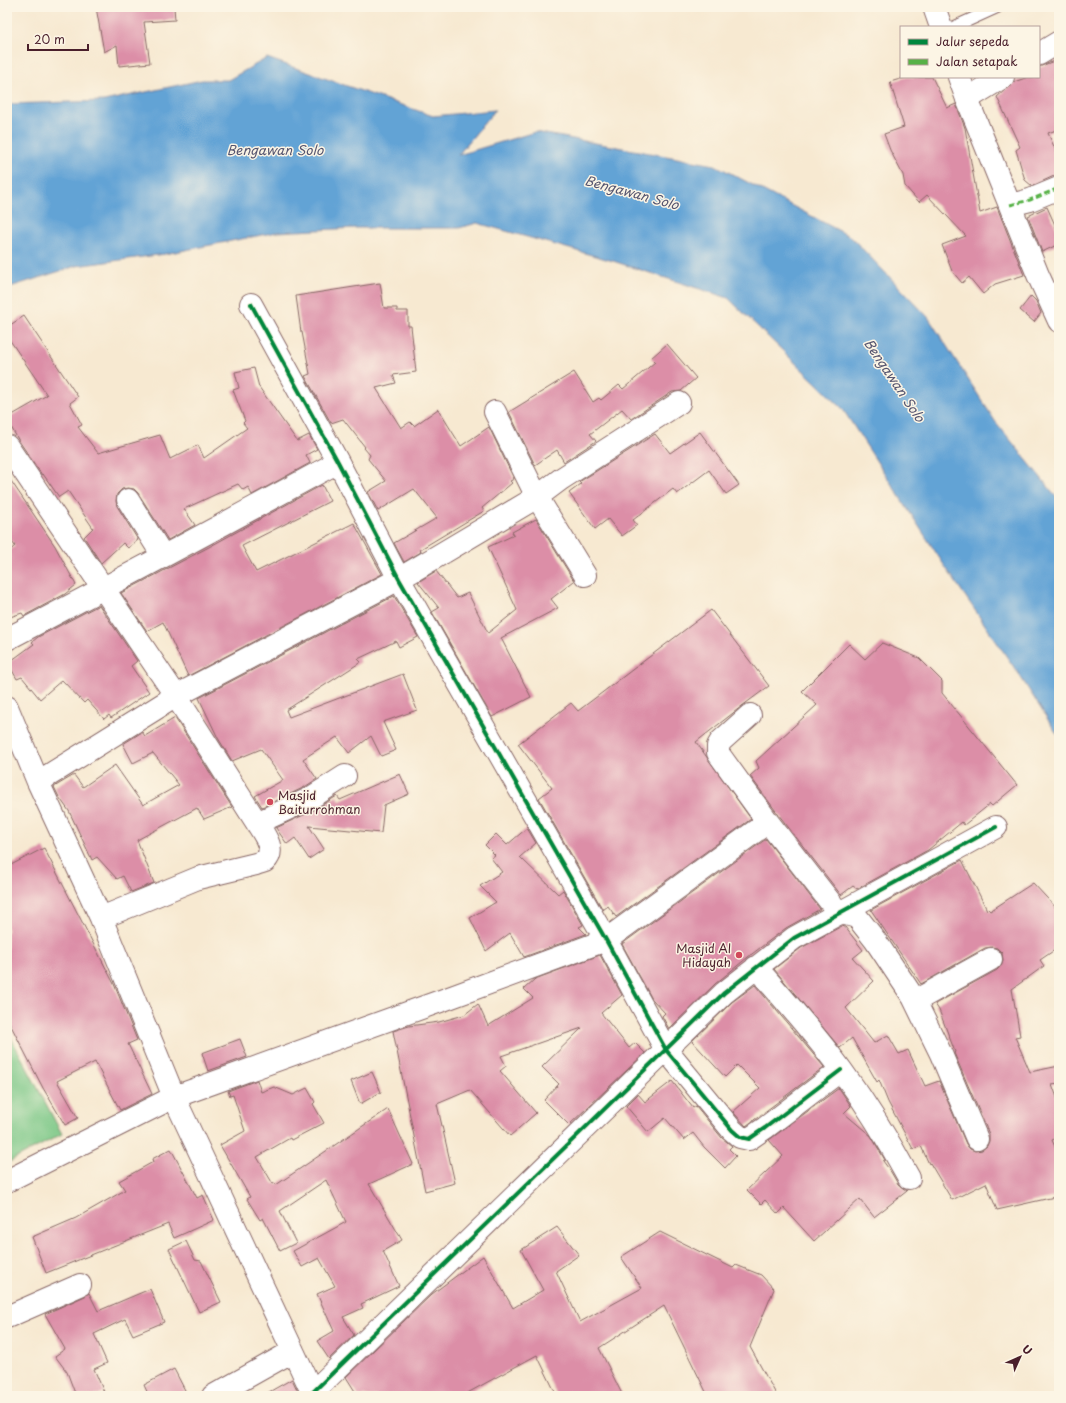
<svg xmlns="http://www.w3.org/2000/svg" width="1066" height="1403" font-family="'Playpen Sans',sans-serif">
  <rect width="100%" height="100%" fill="#fcf5e5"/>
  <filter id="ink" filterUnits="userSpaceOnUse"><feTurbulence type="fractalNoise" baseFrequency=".025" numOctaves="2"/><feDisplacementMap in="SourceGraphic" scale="8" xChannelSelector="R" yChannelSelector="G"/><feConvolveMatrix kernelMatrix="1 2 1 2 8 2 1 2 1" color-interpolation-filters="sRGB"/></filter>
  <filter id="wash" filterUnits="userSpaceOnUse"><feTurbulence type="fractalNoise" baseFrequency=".012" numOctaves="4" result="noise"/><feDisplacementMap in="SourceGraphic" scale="16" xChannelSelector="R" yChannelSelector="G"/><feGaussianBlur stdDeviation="0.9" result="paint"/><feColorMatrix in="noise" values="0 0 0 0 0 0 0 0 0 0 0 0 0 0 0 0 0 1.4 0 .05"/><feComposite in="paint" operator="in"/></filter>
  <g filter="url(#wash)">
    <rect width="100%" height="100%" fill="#f7e9d1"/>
    <path fill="#7ac786" stroke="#627358" d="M7,1030L62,1134L7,1163Z"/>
    <path fill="#62a3d5" stroke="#566180" d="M267,58L433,116L495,110L458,155L535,132L715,165L851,237L928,317L995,421L1059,500V737L1020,676L944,565L842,408L728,298L613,261L477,223L459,228H356L277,232L165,254L76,266L7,288V104L104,101L202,80H228Z"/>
    <g id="blocks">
      <path fill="#dc8ea7" d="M96,7H174L175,20L144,22L150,63L119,66L117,45L104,52Z
        M1059,59V129L1048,133L1059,158V176H1054L1032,186L1025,180L1016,150L1020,147L997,97L1014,82L1028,77H1039V67Z
        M907,77H932L947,108L956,104L965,128L980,213L997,207L1024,275L995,284L983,294L969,277L962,283L952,271L942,245L966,236L927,195L919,202L905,186L903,175L890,150L884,134L904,127L890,82Z
        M1047,207L1059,234V244L1042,252L1028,216Z
        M380,283L384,308H397V311H408V326H411L416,372L393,375L396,383L376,388L401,428L410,422L414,426L438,409L461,446L489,427L514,479L510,481L512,483L482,508L484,511L419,550L421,552L404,562L394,543L437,518L414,489L378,511L368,492L386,481L368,459L370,455L364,448L365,447L343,419L331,423L305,376L310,374L302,332H301L296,296Z
        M1031,296L1036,301L1041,313L1034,322L1020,310Z
        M24,316L78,397L70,403L82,425L78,427L98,453L160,435L170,459L198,445L204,458L247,428L243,423L245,421L233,390L239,388L235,372L254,368L259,387L297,441L309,435L317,449L306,455L310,463L252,495L248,487L243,490L238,484L184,509L195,525L168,540L138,493L134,489L128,488L122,489L117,494L116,501L117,506L138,540L128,548L123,543L101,563L84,537L93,528L68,491L59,497L43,474L42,475L19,441L7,420V418L47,395L7,336V327Z
        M667,344L696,378L681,391L672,392L631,419L622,409L590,434L596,441L564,462L557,450L535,465L509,412L574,372L593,402L599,398L601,400L619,385L623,389L655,362L651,358Z
        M700,432L739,485L726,494L709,470L677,494L673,489L633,520L637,525L622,536L608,519L595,529L569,493L581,484L579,482L655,434L670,453Z
        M7,475L55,546L76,585L65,594L24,616L22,613L7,618V553L15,546L7,535Z
        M322,485L330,501L242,546L256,572L354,523L382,574L188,676L163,622L147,631L121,593L209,547Z
        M536,519L574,581L551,599L558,608L501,638L531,697L492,717L432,612L439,608L418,582L436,571L457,598L468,593L488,633L517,610L488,547L514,535L512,532Z
        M394,596L418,637L399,647L396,641L358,659L361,662L286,710L289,717L403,674L417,710L383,722L396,750L381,756L371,736L349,753L337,737L303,759L317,779L303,788L262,807L255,796L283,780L261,749L232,761L218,738L199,698Z
        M99,605L137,661L131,666L149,692L111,718L109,715L104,719L87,700L84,703L62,680L40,699L22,677L17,679L8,663L34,644L32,642L38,637Z
        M711,610L769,686L742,706L696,742L751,819L616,917L608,906L603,910L539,798L552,788L518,744L571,703L578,711Z
        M882,643L919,658L942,681V693L1017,785L992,806L990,804L964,825L962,822L928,850L857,889L853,886L841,895L778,814L750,776L759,768L756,761L817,705L802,691L849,644L865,659Z
        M175,718L232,807L204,819L197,808L137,840L154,883L131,892L123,876L117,879L97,857L92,860L69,811L59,797L54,787L74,775L83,787L115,765L143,805L179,785L153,753L133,763L123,744L142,732L145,736Z
        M400,774L409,794L384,805L381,833L309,826L324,849L309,859L295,838L287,844L276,828L314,810L337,796L340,800Z
        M527,828L536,843L520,857L558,894L563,890L583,925L579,927L586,934L524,957L510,933L486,951L470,918L496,902L480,886L502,872L491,858L495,855L485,845L496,834L507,845Z
        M766,839L820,909L786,928L748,957L715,984L669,1029L662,1016L665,1013L652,999L622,944Z
        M44,848L114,984L137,1040L128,1044L152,1094L120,1110L95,1062L57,1081L78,1118L65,1125L43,1088L7,1018V867Z
        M962,860L987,910L988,909L990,911L1033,883L1059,911V947L1040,960L1044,966L1012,989L1020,1036L1015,1037L1030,1072L1059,1066V1083L1052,1084L1059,1103V1137L1052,1140L1059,1156V1196L997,1210L986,1183L952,1200L930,1163L929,1164L921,1146L913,1149L888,1102L879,1080L877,1082L852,1038L840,1048L774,969L801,948L842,926L845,927L863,950L853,958L874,981L846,1008L874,1043L888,1035L899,1054L908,1050L925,1086L939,1081L966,1144L970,1149L975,1151L982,1150L987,1146L989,1141V1134L954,1053L955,1052L939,1010L935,1004L997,970L1001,966L1003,960L1002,953L997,948L992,947L985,948L921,984L871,910Z
        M600,955L622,995L601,1013L629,1048L635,1043L645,1053L569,1125L544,1100L559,1084L542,1067L582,1028L501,1056L506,1066L500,1071L536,1113L510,1136L470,1090L437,1104L455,1183L425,1191L393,1031L409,1026L439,1022L464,1015L478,1004L488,1026L533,998L524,989L535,979Z
        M755,985L824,1067L746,1126L733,1112L760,1088L737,1065L725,1077L692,1041L732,1002Z
        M240,1039L247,1057L208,1071L202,1053Z
        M372,1072L381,1092L360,1104L351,1081Z
        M257,1080L261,1092L274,1087L293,1095L307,1088L315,1102L313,1104L324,1123L291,1140L290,1138L257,1157L273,1184L275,1183L276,1185L388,1109L413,1164L369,1184L402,1240L383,1251L399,1286L361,1304L363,1308L343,1317L354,1335L329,1359L317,1341L334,1331L317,1294L335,1286L319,1258L302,1267L293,1251L346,1222L326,1180L280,1211L296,1243L280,1251L263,1218L260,1220L247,1199L250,1197L220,1145L245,1131L233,1095L230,1096L228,1091Z
        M672,1081L693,1108L696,1106L722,1138L732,1146L729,1149L736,1156L725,1168L704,1147L693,1133L684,1140L665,1118L648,1132L626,1106L638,1094L645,1102Z
        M839,1088L851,1106L844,1113L871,1136L885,1160L883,1161L891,1172L898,1184L907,1191L874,1217L860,1199L814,1241L784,1208L778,1214L765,1200L761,1204L747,1190L783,1156L769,1140Z
        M171,1149L197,1198L203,1195L214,1220L174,1238L168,1224L46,1273L32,1237L76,1218L125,1190L119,1181L153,1162L152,1159Z
        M557,1227L579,1255L556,1271L580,1322L642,1288L621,1257L660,1232L733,1268L736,1265L761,1275L774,1289L750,1347L777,1396H708L664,1306L599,1348L623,1396H557L537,1355L462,1396H358L346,1377L432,1294L483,1256L513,1308L543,1290L521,1250Z
        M186,1241L195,1260L201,1261L221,1302L199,1312L169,1249Z
        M150,1289L164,1322L133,1335L125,1319L94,1334L107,1363L94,1369L104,1392L95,1396H76L67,1372L55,1356L65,1349L45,1314L85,1296L89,1293L98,1311Z
        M174,1369L188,1396H149L144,1385Z
        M292,1379L300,1396H262Z"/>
    </g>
  </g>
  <g filter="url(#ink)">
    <use href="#blocks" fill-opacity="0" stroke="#876665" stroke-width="1"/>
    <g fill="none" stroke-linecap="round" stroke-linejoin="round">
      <defs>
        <path id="lane" d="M954,27L998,7"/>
        <path id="street" d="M1039,54L1059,42
          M1003,77L967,99L1038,275L1059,321
          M1010,205L1030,200L1059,188
          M251,304L338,462L399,579L606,940L666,1050L732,1130L740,1137L749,1139L765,1128L841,1070
          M495,412L537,497L585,575
          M7,446L176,696L257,823C263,833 277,850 265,861C263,862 258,863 256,864L198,878L101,918
          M128,500L163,556
          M7,639C118,581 228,522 338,462
          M7,707L38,782L101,918L174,1097L314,1396
          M750,715L721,741L718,746V753L768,822L838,912L857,917L875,940L913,997L941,1054L977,1139
          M38,782L176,696L399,579L537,497L561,479L679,403
          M257,823L309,799L345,776
          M756,967C785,1001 816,1035 842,1071C867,1105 889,1141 909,1178
          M915,1001L991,959
          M7,1181L174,1097L446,999L606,940L768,822
          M7,1317L80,1285
          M312,1393L724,993L794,938L996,827
          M213,1396L293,1351"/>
        <path id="secondary" d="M934,7L941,27
          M959,77L967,99"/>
      </defs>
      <use href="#lane" stroke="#876665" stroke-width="13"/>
      <use href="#street" stroke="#876665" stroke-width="24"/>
      <use href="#secondary" stroke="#876665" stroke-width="24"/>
      <use href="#lane" stroke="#fff" stroke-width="11"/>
      <use href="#street" stroke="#fff" stroke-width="22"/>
      <use href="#secondary" stroke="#fff" stroke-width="22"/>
      <path stroke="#57b146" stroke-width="3" stroke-dasharray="6 3" stroke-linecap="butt" d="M1010,205L1030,200L1059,188"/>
      <defs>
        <path id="cycleway" d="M251,304L338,462L399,579L606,940L666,1050L732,1130L740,1137L749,1139L765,1128L841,1070
          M312,1393L724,993L794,938L996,827"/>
      </defs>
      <use href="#cycleway" stroke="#fcf5e5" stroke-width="6"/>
      <use href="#cycleway" stroke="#00873e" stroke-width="4"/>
    </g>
  </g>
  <g fill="#d1495b" stroke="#fcf5e5" stroke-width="1.5">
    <circle cx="270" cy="802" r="4"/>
    <circle cx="739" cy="955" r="4"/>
  </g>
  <g text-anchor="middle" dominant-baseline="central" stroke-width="3" stroke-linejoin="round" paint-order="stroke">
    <g font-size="12" fill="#4a1f2b" stroke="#fcf5e5" text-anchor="start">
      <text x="278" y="795">Masjid<tspan x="278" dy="14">Baiturrohman</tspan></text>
      <text x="731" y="948" text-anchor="end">Masjid Al<tspan x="731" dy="14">Hidayah</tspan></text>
    </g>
    <g font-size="13" font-style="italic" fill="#54546f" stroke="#fcf5e5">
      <text x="275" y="149">Bengawan Solo</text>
      <text transform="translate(632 192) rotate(15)">Bengawan Solo</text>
      <text transform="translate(895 380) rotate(56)">Bengawan Solo</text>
    </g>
  </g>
  <rect width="1066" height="1403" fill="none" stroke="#fcf5e5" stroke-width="24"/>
  <rect x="900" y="26" width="140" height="52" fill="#fcf5e5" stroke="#b59f9b"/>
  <rect x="908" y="39" width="20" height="6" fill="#00873e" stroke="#b59f9b"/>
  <text x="936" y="46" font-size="12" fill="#4a1f2b">Jalur sepeda</text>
  <rect x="908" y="59" width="20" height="6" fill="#57b146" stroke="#b59f9b"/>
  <text x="936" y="66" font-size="12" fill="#4a1f2b">Jalan setapak</text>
  <g transform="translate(1020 1357) rotate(45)" stroke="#fcf5e5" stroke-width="3" paint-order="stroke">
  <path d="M0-3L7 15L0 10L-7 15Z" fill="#4a1f2b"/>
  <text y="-6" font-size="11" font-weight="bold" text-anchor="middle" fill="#4a1f2b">U</text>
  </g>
  <path d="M28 44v6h60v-6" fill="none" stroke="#4a1f2b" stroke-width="2"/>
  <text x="34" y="44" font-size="12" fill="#4a1f2b" stroke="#fcf5e5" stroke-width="3" paint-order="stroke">20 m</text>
</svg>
